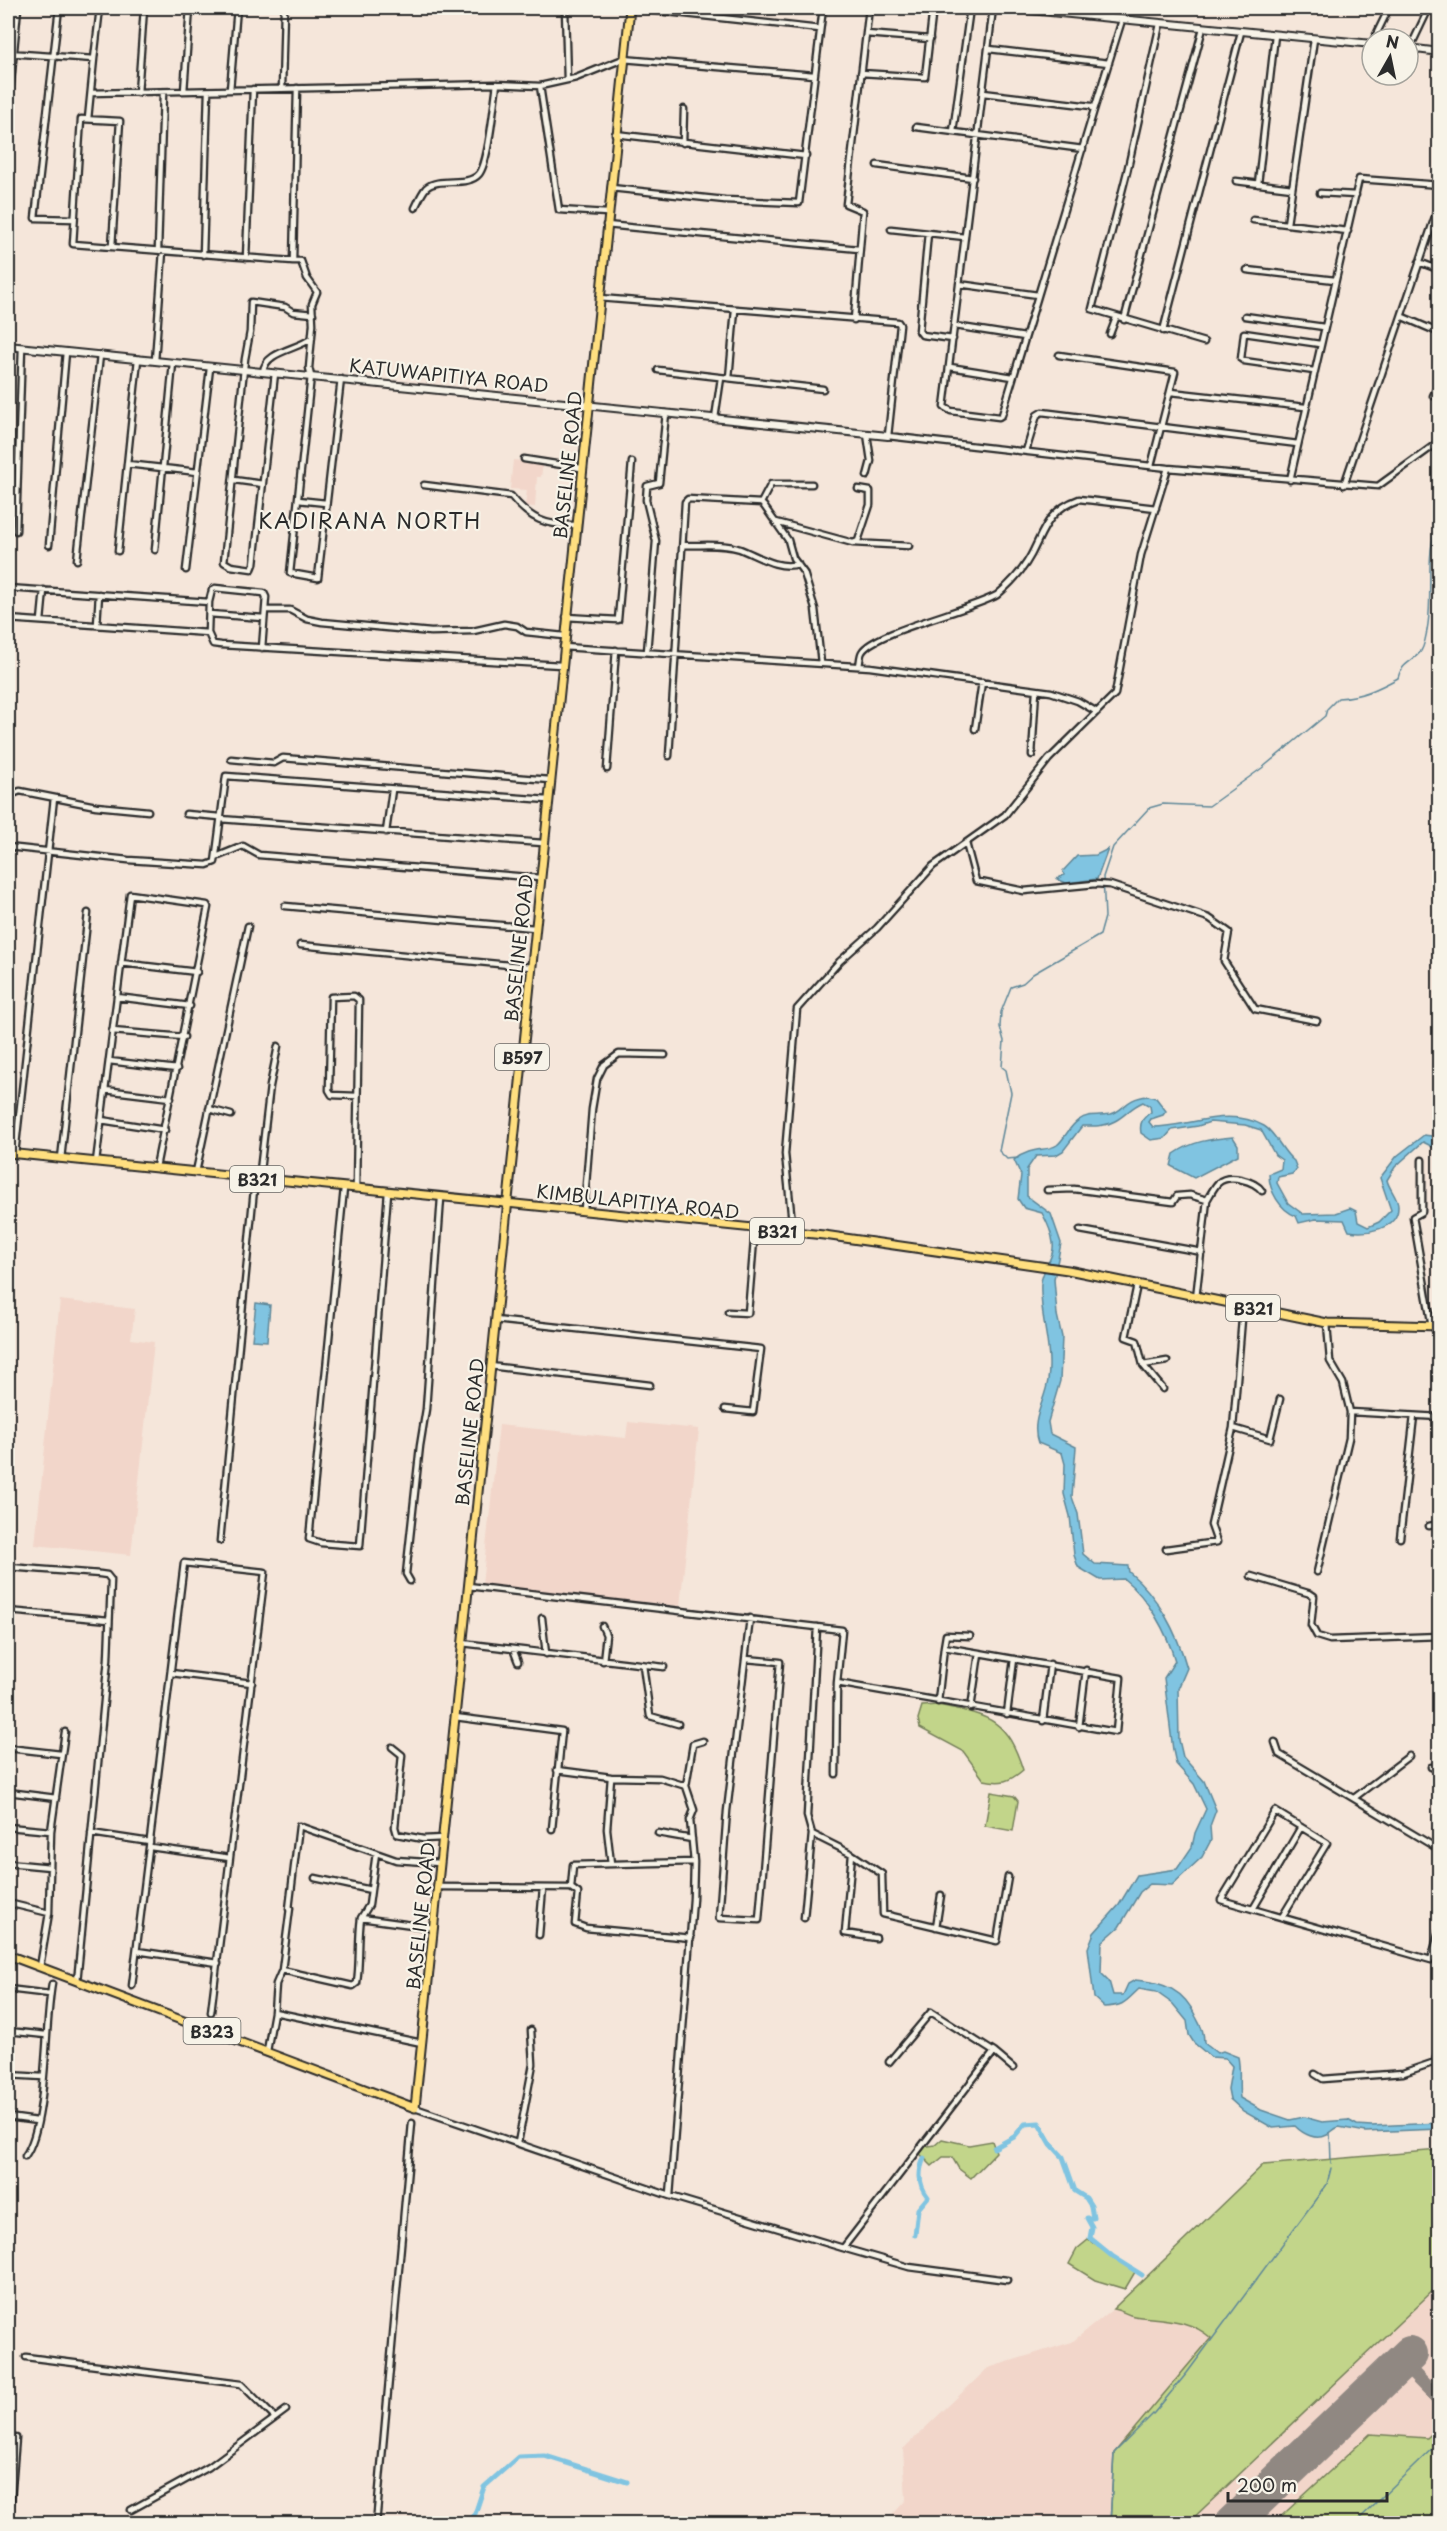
<svg xmlns="http://www.w3.org/2000/svg" width="1447" height="2531" font-family="'Playpen Sans',sans-serif">
  <rect width="100%" height="100%" fill="#f5e6da"/>
  <filter id="ink" filterUnits="userSpaceOnUse"><feTurbulence type="fractalNoise" baseFrequency=".0167" numOctaves="2"/><feDisplacementMap in="SourceGraphic" scale="12" xChannelSelector="R" yChannelSelector="G"/><feConvolveMatrix kernelMatrix="1 2 1 2 8 2 1 2 1" color-interpolation-filters="sRGB"/></filter>
  <g filter="url(#ink)">
    <path fill="#f2d6ca" d="M513,460L543,463L541,477H537L535,507L525,506L527,490L510,489Z
      M60,1300L135,1309L131,1339L154,1342L131,1555L35,1545Z
      M628,1422L699,1429L680,1606L482,1585L499,1425L626,1438Z
      M1439,2150V2523L884,2524L906,2500L903,2449L988,2368L1072,2342L1113,2309L1263,2165Z"/>
    <path fill="#c2d58a" stroke="#76805a" stroke-width="1.5" d="M938,1705C989,1716 1006,1717 1023,1770C1009,1782 1001,1784 984,1780L963,1751L920,1728L918,1719L922,1706Z
      M991,1792L1014,1796L1018,1801L1013,1831L985,1826Z
      M942,2139L969,2145L992,2141L996,2152L971,2178L959,2169L952,2157H943L932,2166L918,2152L921,2147L935,2145Z
      M1439,2150V2285L1188,2523H1110L1114,2453L1211,2338C1188,2318 1163,2320 1134,2316C1126,2315 1122,2310 1113,2309L1263,2165Z
      M1088,2240L1135,2272L1125,2289L1095,2280L1069,2264L1077,2249Z
      M1439,2427L1440,2519L1435,2523H1274L1370,2434L1427,2438Z"/>
    <path fill="#80c4e1" stroke="#5e8798" stroke-width="1.5" d="M1108,849L1097,879L1066,883L1057,879L1064,875L1063,871L1077,856L1096,855Z
      M1148,1096L1156,1098L1166,1111L1163,1115L1151,1119L1149,1122L1153,1127C1189,1127 1228,1106 1264,1126C1276,1133 1282,1152 1294,1161L1297,1169L1292,1174L1278,1177L1277,1183L1288,1203L1303,1214L1336,1213L1350,1208L1356,1211L1358,1222L1368,1227L1379,1222L1391,1210L1380,1178L1397,1156L1424,1135L1439,1137V1150L1423,1142L1395,1167L1387,1180C1389,1189 1398,1198 1398,1206C1399,1230 1365,1234 1349,1231L1344,1220L1316,1219L1299,1223L1296,1216C1280,1210 1269,1191 1269,1174L1281,1169L1282,1160L1275,1155L1261,1130L1245,1125L1210,1122L1198,1126L1172,1130L1165,1138L1151,1140L1141,1133C1139,1122 1143,1118 1151,1112L1150,1106L1143,1102C1131,1107 1126,1115 1115,1121C1105,1127 1093,1126 1082,1126L1063,1151L1056,1155L1036,1156L1027,1169V1196L1051,1214L1061,1243L1054,1279L1057,1315L1062,1337L1060,1381L1048,1422L1050,1434L1076,1447L1072,1497L1078,1514L1083,1554L1095,1564L1128,1566L1129,1572C1158,1596 1177,1632 1187,1668L1178,1689L1179,1740L1183,1757L1204,1781L1216,1810L1210,1826L1211,1840L1202,1857L1172,1885L1150,1884L1140,1892L1119,1927L1102,1942L1101,1973L1109,1981L1113,1995H1123L1128,1984L1135,1980C1164,1982 1184,1990 1196,2017C1201,2027 1204,2030 1204,2043L1217,2053L1223,2051L1238,2057C1241,2071 1238,2084 1240,2098L1261,2110L1290,2120L1304,2117L1322,2122L1348,2120L1357,2125L1371,2126L1439,2123V2129L1366,2132L1339,2127C1333,2129 1332,2132 1327,2135C1316,2141 1303,2134 1295,2126L1273,2128L1243,2111L1230,2099L1228,2089L1232,2066L1225,2058L1211,2057L1194,2043L1189,2035L1187,2021L1173,2004L1156,1992L1139,1989C1125,2002 1125,2006 1104,2007L1094,1998L1088,1948L1094,1933L1119,1905L1137,1875L1177,1869L1192,1847L1195,1833L1206,1809L1194,1784L1176,1764L1173,1750L1164,1678L1175,1661C1167,1632 1148,1598 1124,1579L1100,1580L1078,1567L1074,1555L1070,1516L1064,1494L1065,1464L1062,1453L1038,1443C1030,1421 1045,1401 1048,1380C1053,1347 1039,1316 1041,1283C1042,1269 1055,1257 1053,1243C1052,1233 1047,1222 1042,1213L1024,1208L1018,1199L1021,1175L1014,1160C1031,1146 1047,1152 1057,1145C1065,1139 1069,1126 1079,1120C1088,1113 1100,1116 1111,1114C1124,1111 1125,1098 1148,1096Z
      M1233,1137L1238,1145V1155L1194,1178L1171,1166L1174,1154C1192,1141 1211,1139 1233,1137Z
      M256,1303L270,1305L267,1341L252,1340Z"/>
    <g fill="none" stroke-linecap="round" stroke-linejoin="round">
      <path stroke="#5e8798" stroke-width="1.5" d="M1018,1158L1007,1159L999,1151L1011,1093L1006,1070L1002,1067L1004,1041L1000,1027L1001,1012L1011,987L1023,983L1033,974L1100,935L1105,917L1103,877L1113,847L1149,808L1163,804L1209,806L1262,768L1325,716L1327,709L1338,698C1361,697 1378,689 1398,678C1401,663 1413,662 1421,651C1425,645 1427,631 1428,624C1433,590 1424,549 1440,518
        M1330,2132L1331,2163
        M1110,2524L1114,2453L1154,2413L1187,2373L1327,2184L1331,2168
        M1354,2524L1439,2442"/>
      <path stroke="#80c4e1" stroke-width="5" d="M994,2148L1014,2137L1025,2124L1039,2123L1051,2144L1063,2157L1075,2191L1086,2198L1091,2206L1093,2218H1087L1092,2227L1090,2238L1112,2256L1142,2275
        M915,2235L918,2209L928,2197C918,2185 918,2172 924,2158
        M465,2524L475,2514L484,2487L518,2457L545,2456L627,2482"/>
      <path stroke="#908882" stroke-width="14" d="M1402,2362L1440,2401"/>
      <path stroke="#908882" stroke-width="36" d="M1232,2524L1410,2354"/>
      <defs>
        <path id="street" d="M59,8L35,218L74,219
          M565,8L567,80
          M630,8L820,29
          M1160,24L1127,172L1092,309L1204,342
          M866,34L930,39
          M1374,39L1389,8
          M1410,48L1429,8
          M989,49L1109,63
          M8,53L94,59L88,119
          M94,59L100,8
          M861,73L925,77L933,8
          M540,86L559,210L607,213
          M282,88L284,8
          M230,90L237,8
          M184,91L190,8
          M91,93L497,84L540,86L576,78L623,59L814,75
          M138,93L144,8
          M983,93L1091,106L1094,110L1002,415L999,417L951,411L944,407L993,8
          M1094,110L1122,20
          M8,114L18,8
          M916,127L1083,149
          M953,132L970,8
          M615,134L806,156
          M683,143L684,109
          M877,165L973,178
          M1236,181L1292,188
          M1258,184L1275,35
          M611,188L725,200L799,203L823,8
          M1320,193L1356,195
          M415,208C418,202 421,194 426,188C439,176 467,188 479,174C489,162 494,102 497,84
          M1253,220L1348,231
          M1287,224L1314,39
          M606,225L859,249
          M891,229L965,237
          M928,233L919,331L922,335L953,339
          M112,246L120,121L81,119L73,244L293,261L297,88
          M158,250L163,93
          M203,255L208,91
          M246,258L253,89
          M293,261H301L307,278L317,292L312,304L313,324L309,368L311,376L290,573L318,578L341,379
          M1419,262L1440,270
          M1247,270L1335,280
          M959,284L1038,295
          M599,298L898,322L900,325L888,436L1168,468L1378,486L1440,441
          M1245,316L1324,327
          M1403,317L1440,333
          M854,320L863,211L846,204L869,8
          M1124,320L1203,28
          M955,326L1025,337
          M1163,331L1241,32
          M1110,334L1116,318
          M1059,355L1175,372L1151,466
          M155,361L163,251
          M950,367L1013,377
          M658,370L823,389
          M1314,371L1244,361L1241,359L1244,333L1320,344
          M263,372C265,351 297,350 312,338
          M275,373L254,564L252,569L231,566L224,562L245,359L250,332L251,302L285,307L293,312L313,314
          M729,378L735,310
          M1171,392L1305,407
          M1433,396L1440,381
          M715,418L721,378
          M1026,451L1037,415L1042,412L1298,444
          M524,459L581,468
          M127,464L198,472
          M867,476L871,461L867,434
          M234,480L263,484
          M1290,480L1359,179L1440,185
          M424,485L511,496C530,519 545,526 576,525
          M1344,485L1440,202
          M298,500L326,503
          M761,503L771,484H812
          M776,522L853,543L909,546
          M16,531L22,347
          M853,543L858,541L870,505V491L858,489
          M49,545L66,352
          M683,545C701,546 723,543 740,549C758,556 778,570 798,564
          M155,550L173,363
          M118,551L138,359
          M77,560L100,355
          M186,570L210,368
          M8,588L209,602L208,633L213,644L221,645L561,665
          M209,602L212,590L215,588L264,593L266,597L262,648
          M265,610H290L307,619L322,622L431,632L473,631L504,624L517,626L526,632L564,636
          M209,614L264,618
          M566,617L618,620L632,462
          M8,619L208,633
          M41,621L44,590
          M97,625L99,594
          M563,647L870,667L1051,692L1078,701L1097,712
          M647,652L656,541L646,500L647,486L659,483L666,413
          M859,666C860,662 860,655 862,652C873,632 971,610 997,595C1009,585 1023,570 1031,555C1044,530 1048,510 1079,499L1156,508
          M975,729L982,682
          M1032,755L1036,690
          M669,756L685,502L688,499L761,503L764,506L788,540L793,558L804,573L815,609L821,663
          M231,759L274,763L283,758L550,780
          M607,769L616,650
          M8,803L13,794L20,791L96,806L148,811
          M186,814L220,817
          M220,819L543,843
          M386,832L392,790
          M966,843L976,881L1024,891L1095,884L1110,885L1209,918L1229,932L1224,961L1255,1009L1317,1021
          M8,847L128,860L207,865L215,862L226,776L548,800
          M216,857L243,846L259,855L540,878
          M285,906L535,928
          M300,945L531,967
          M121,963L197,972
          M117,997L190,1006
          M112,1031L184,1037
          M109,1061L177,1069
          M105,1090L171,1098
          M209,1109L231,1115
          M101,1120L165,1130
          M15,1154L54,798
          M61,1159L88,913
          M1422,1160V1212L1413,1217L1432,1327
          M96,1162L130,894L207,905L208,907L156,1167
          M196,1172L248,926
          M259,1179L270,1086L278,1046
          M344,1188L309,1539L321,1543L360,1546L388,1192
          M356,1189L359,1000L354,996L331,997L329,1090L332,1095L357,1096
          M1047,1190L1074,1189L1173,1202L1177,1196L1190,1195L1207,1200C1210,1195 1214,1187 1218,1183C1229,1173 1255,1181 1262,1191
          M584,1210L592,1109L597,1079L604,1065L619,1054L665,1055
          M1080,1230L1202,1252
          M793,1232L785,1154L797,1009L840,961L877,928L933,866L1005,815L1049,759L1115,694L1141,555L1168,468
          M1137,1285L1126,1337L1137,1341L1143,1365L1163,1389
          M1196,1298L1207,1200
          M728,1312L748,1313L755,1228
          M495,1320L761,1349L753,1412L725,1409
          M1143,1365L1167,1361
          M490,1366L650,1385
          M1350,1412L1440,1417
          M1233,1428L1270,1439L1280,1399
          M1429,1526L1440,1524
          M1400,1538L1414,1416
          M220,1541L255,1179
          M1166,1549L1217,1542L1211,1525L1233,1428L1243,1307
          M8,1567L100,1574L107,1575L111,1580L108,1659L77,1982
          M1317,1572L1349,1438L1350,1412L1343,1383L1330,1361L1327,1323
          M1251,1576L1311,1594L1314,1596L1311,1625L1317,1636L1330,1640L1440,1636
          M410,1581L406,1574L420,1446L426,1409L441,1198
          M468,1586L842,1630L837,1683L1116,1732L1121,1678L979,1653L971,1708
          M8,1611L109,1620
          M542,1618L546,1654
          M602,1626L606,1635L603,1661
          M817,1627L807,1816L812,1834L852,1854L882,1874L883,1914L997,1941L1008,1877
          M462,1643L664,1667
          M944,1647L946,1635L970,1636
          M513,1649L518,1662
          M746,1659L780,1662L759,1920L719,1918L727,1811L750,1618
          M643,1665L650,1716L678,1724
          M171,1673L252,1683
          M938,1702L944,1647L979,1653
          M1007,1714L1014,1659
          M455,1717L562,1731L552,1829
          M1043,1721L1050,1664
          M1079,1727L1086,1670
          M1275,1742L1279,1754L1440,1850
          M392,1747L402,1755L395,1827L397,1834L423,1839L443,1838
          M8,1748L61,1754
          M1431,1767L1440,1769
          M557,1770L611,1777L660,1778L686,1786L693,1744L703,1741
          M836,1774L837,1683
          M611,1777L607,1829L611,1864
          M8,1792L56,1798
          M1354,1798L1409,1756
          M8,1827L51,1831
          M91,1833L150,1842
          M658,1833L692,1839
          M150,1847L230,1858
          M852,1854L845,1933L876,1938
          M8,1863L50,1867
          M315,1878L371,1890L376,1853
          M438,1887L571,1888L578,1893L575,1924L586,1928L691,1938
          M571,1888L573,1865L694,1862
          M8,1903L49,1913
          M290,1908L282,1970L353,1986L357,1983C360,1962 358,1939 361,1918L434,1928
          M289,1909L299,1826L396,1860L440,1863
          M1253,1909L1301,1827
          M1282,1917L1327,1843L1275,1811L1221,1900L1431,1960L1440,1928
          M361,1918L369,1905L371,1890
          M804,1918L812,1834
          M936,1927L941,1895
          M539,1935L543,1888
          M137,1951L218,1963
          M40,1967L49,1913L51,1831L65,1732
          M282,1970L276,1984L274,2012L422,2043
          M132,1986L184,1563L265,1572L211,2012
          M8,1989L50,1994
          M8,2031L46,2035
          M267,2051L274,2012
          M889,2062L931,2012L994,2052L1013,2068
          M1315,2074L1323,2079L1403,2073L1435,2062L1440,2043
          M8,2075L43,2077
          M415,2108L670,2196L843,2248L909,2267L1007,2280
          M8,2117L37,2121
          M518,2143L533,2064L531,2030
          M25,2156C48,2124 44,2027 52,1984
          M670,2196L693,1899L694,1862L690,1820L694,1810L686,1786
          M843,2248L994,2052
          M26,2357L241,2384L275,2418
          M8,2437L16,2438L9,2524
          M131,2510L209,2467L286,2410
          M376,2524L412,2123"/>
        <path id="secondary" d="M1010,8L1372,44
          M1408,48L1440,52
          M8,346L888,436"/>
        <path id="primary" d="M8,1153L824,1235L1068,1270L1327,1323L1440,1326
          M8,1955L415,2108L630,8"/>
      </defs>
      <use href="#street" stroke="#2b2b2b" stroke-width="9"/>
      <use href="#secondary" stroke="#2b2b2b" stroke-width="10"/>
      <use href="#primary" stroke="#2b2b2b" stroke-width="11"/>
      <use href="#street" stroke="#f7f3e8" stroke-width="4.5"/>
      <use href="#secondary" stroke="#f7f3e8" stroke-width="6"/>
      <use href="#primary" stroke="#ffdf80" stroke-width="7"/>
    </g>
  </g>
  <g text-anchor="middle" dominant-baseline="central" stroke-width="4.5" stroke-linejoin="round" paint-order="stroke">
    <g fill="#f7f3e8" stroke="#686764" stroke-width="1.5">
      <rect x="495" y="1044" width="54" height="26" rx="4.5"/>
      <rect x="230" y="1166" width="54" height="26" rx="4.5"/>
      <rect x="750" y="1218" width="54" height="26" rx="4.5"/>
      <rect x="1226" y="1295" width="54" height="26" rx="4.5"/>
      <rect x="183.5" y="2018" width="57" height="26" rx="4.5"/>
    </g>
    <g font-size="16" font-weight="bold" fill="#2b2b2b">
      <text x="522" y="1057">B597</text>
      <text x="257" y="1179">B321</text>
      <text x="777" y="1231">B321</text>
      <text x="1253" y="1308">B321</text>
      <text x="212" y="2031">B323</text>
    </g>
    <g font-size="18" fill="#2b2b2b" stroke="#f7f3e8">
      <text transform="translate(449 375) rotate(6)">KATUWAPITIYA ROAD</text>
      <text transform="translate(567 465) rotate(-84)">BASELINE ROAD</text>
      <text transform="translate(518 948) rotate(-84)">BASELINE ROAD</text>
      <text transform="translate(638 1201) rotate(6)">KIMBULAPITIYA ROAD</text>
      <text transform="translate(469 1432) rotate(-84)">BASELINE ROAD</text>
      <text transform="translate(420 1916) rotate(-84)">BASELINE ROAD</text>
    </g>
    <g font-size="21" letter-spacing="1.5" fill="#2b2b2b" stroke="#f7f3e8">
      <text x="370" y="520">KADIRANA NORTH</text>
    </g>
  </g>
  <rect width="1447" height="2531" fill="none" stroke="#f7f3e8" stroke-width="30"/>
  <rect x="15" y="15" width="1417" height="2501" fill="none" stroke="#2b2b2b" stroke-width="2" filter="url(#ink)"/>
  <g transform="translate(1390 57) rotate(9)"><circle r="28" fill="#f7f3e8" stroke="#a5a39c" stroke-width="1.5"/>
  <path d="M0-4.5L10 22L0 15L-10 22Z" fill="#2b2b2b"/>
  <text y="-9" font-size="16" font-weight="bold" text-anchor="middle" fill="#2b2b2b">N</text>
  </g>
  <path d="M1228 2492v9h159v-9" fill="none" stroke="#2b2b2b" stroke-width="3"/>
  <text x="1237" y="2492" font-size="18" fill="#2b2b2b" stroke="#f7f3e8" stroke-width="4.5" paint-order="stroke">200 m</text>
</svg>
